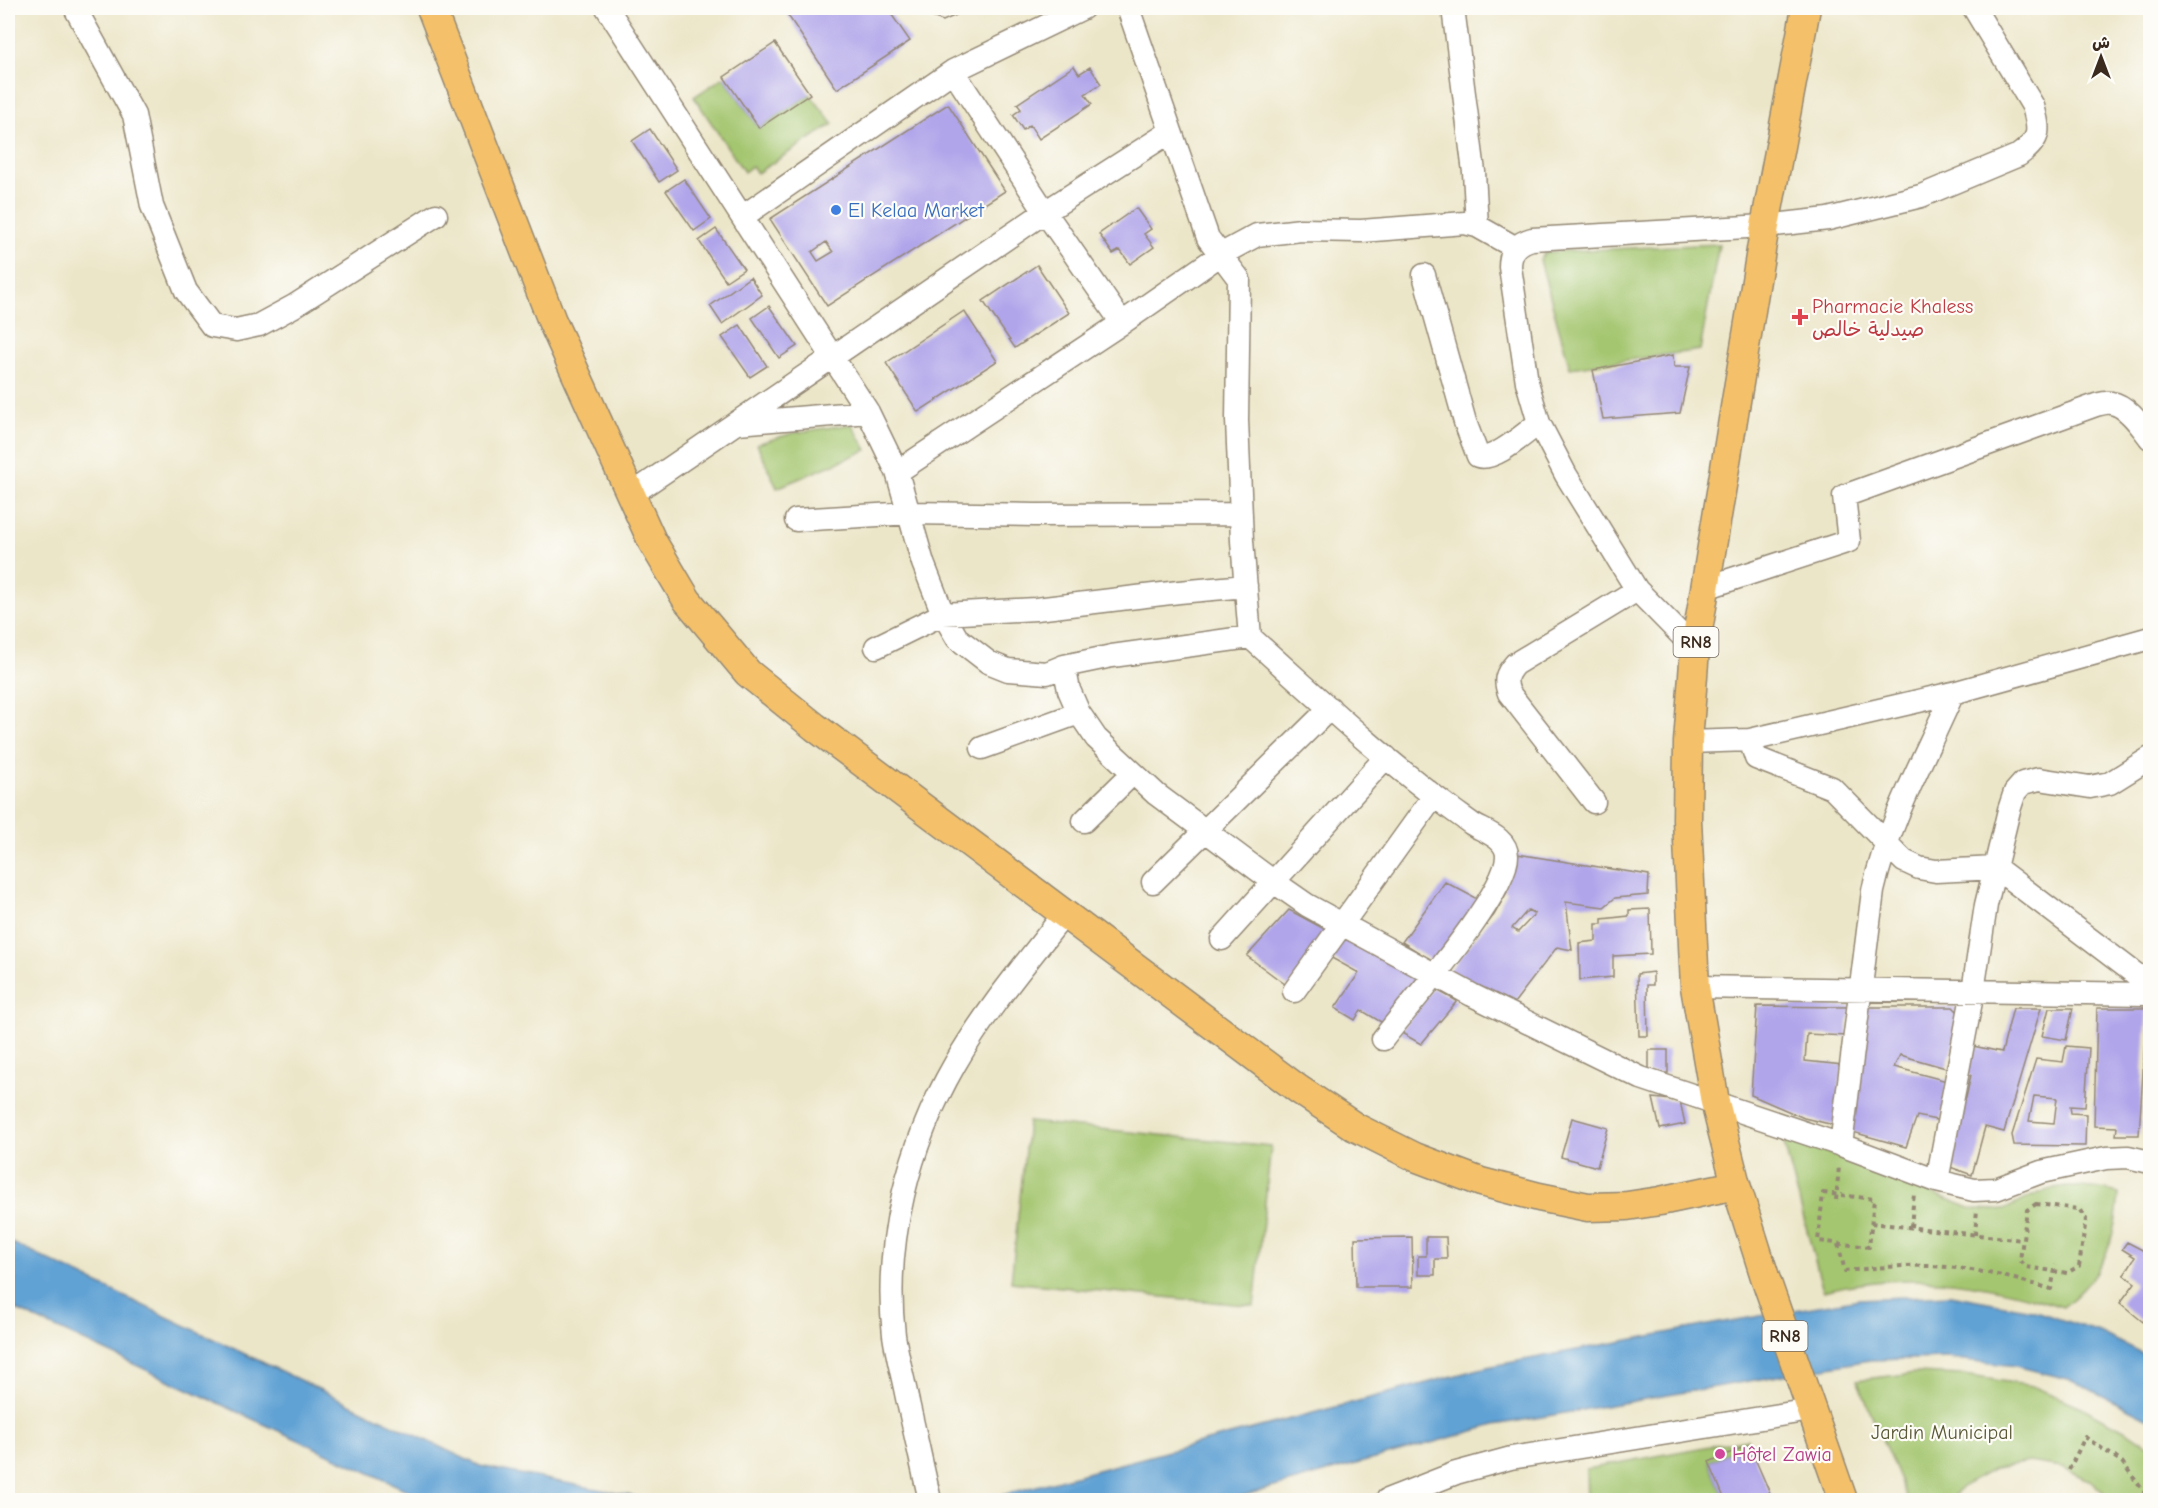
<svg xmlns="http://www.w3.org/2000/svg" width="2158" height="1508" font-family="'Comic Neue','Playpen Sans Arabic',sans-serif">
  <rect width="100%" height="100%" fill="#fdfcf7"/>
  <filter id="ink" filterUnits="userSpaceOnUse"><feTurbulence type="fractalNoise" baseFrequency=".0167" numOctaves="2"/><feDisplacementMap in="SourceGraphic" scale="12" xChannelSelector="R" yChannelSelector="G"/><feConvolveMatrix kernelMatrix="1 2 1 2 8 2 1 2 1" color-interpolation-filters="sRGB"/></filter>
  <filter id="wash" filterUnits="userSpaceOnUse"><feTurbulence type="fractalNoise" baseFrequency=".008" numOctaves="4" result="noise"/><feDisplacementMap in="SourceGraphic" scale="24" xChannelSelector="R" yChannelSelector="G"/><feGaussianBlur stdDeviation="1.35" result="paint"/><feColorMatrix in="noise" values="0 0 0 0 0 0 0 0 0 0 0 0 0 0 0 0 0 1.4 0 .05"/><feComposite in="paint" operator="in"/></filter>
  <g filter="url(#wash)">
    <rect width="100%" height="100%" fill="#ece6c9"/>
    <path fill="#a4c66f" stroke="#707846" stroke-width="1.5" d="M724,77L759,128L810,94L833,124L757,173L752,166L744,172L694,97Z
      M1719,244L1700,350L1570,368L1540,260L1545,252Z
      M852,424L867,450L777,488L757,444L793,433Z
      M1028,1122L1271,1146L1254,1306L1011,1282Z
      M1789,1139L1795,1140L1970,1208C1982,1209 1996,1212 2007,1208C2020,1203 2032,1195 2045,1191C2069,1184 2095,1187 2119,1193C2115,1243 2103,1276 2063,1307C1982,1281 1906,1270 1823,1291L1785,1147V1142Z
      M1916,1373L1964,1375L2032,1386L2083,1408L2128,1432L2150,1447V1500H2112L2091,1481L2062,1467L2029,1462L1996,1468L1963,1486L1950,1500H1908L1857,1380Z
      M1747,1439L1749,1445L1709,1462L1725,1500H1587L1586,1469Z"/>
    <path fill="#60a2d4" stroke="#4e6679" stroke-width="1.5" d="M8,1241L480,1466L652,1500H428L8,1306Z
      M1950,1295L2032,1310L2099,1332L2150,1357V1420L2072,1380L2016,1366L1947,1358L1870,1360L1495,1425L1228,1500H984L1487,1367L1713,1324L1860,1299Z"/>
    <g id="blocks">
      <path fill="#b0a5ea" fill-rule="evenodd" d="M783,8H887L910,41L837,89Z
        M917,8H972L943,21L920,13Z
        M775,43L810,94L759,128L724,77Z
        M1074,66L1079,74L1090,67L1101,84L1085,94L1092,104L1039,139L1030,125L1023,130L1013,115L1021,109L1017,104Z
        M948,104L1005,191L827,306L770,219ZM826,242L833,252L818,261L812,252Z
        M650,129L677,170L659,182L632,141Z
        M684,179L711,219L694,231L666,191Z
        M1136,208L1151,229L1144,234L1154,247L1130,264L1120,250L1113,254L1099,234Z
        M716,229L744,269L726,281L699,241Z
        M1037,265L1069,313L1015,348L983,301Z
        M750,277L762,295L722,324L710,306Z
        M769,306L797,346L779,358L752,318Z
        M964,311L997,361L918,412L886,363Z
        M740,325L767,366L750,377L722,337Z
        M1673,355L1674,367H1690L1680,413L1603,419L1593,370Z
        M1517,854L1649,875L1648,895L1615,898L1604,907L1566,902L1572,950L1557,947L1514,1003L1449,971L1494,915L1507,892L1503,890ZM1528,910L1535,914L1518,932L1512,928Z
        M1445,882L1479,900L1434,962L1402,942Z
        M1650,909L1651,954L1613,956V977L1580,980L1579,943L1596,941V924H1602V919L1629,916V910Z
        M1289,910L1330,932L1289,987L1247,956Z
        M1341,937L1373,952L1422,979L1386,1025L1361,1010L1355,1020L1335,1008L1359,973L1328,956Z
        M1653,972V985H1647L1648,1036H1639L1637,974Z
        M1433,988L1457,1001L1421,1044L1400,1032Z
        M1757,1006L1851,1007L1846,1036L1807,1034L1805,1061L1843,1065L1834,1125L1804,1118L1751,1095Z
        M1863,1007H1953L1962,1016L1946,1068L1900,1055L1894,1067L1947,1081L1941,1121L1917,1116L1906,1147L1849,1131Z
        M2013,1008H2041L2004,1132L1985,1127L1972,1175L1950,1167L1963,1098H1966L1971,1075L1962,1073L1968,1045L2002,1052Z
        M2049,1008H2073L2066,1040L2042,1036Z
        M2097,1008H2147L2139,1135H2116L2117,1127L2094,1126Z
        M2066,1046L2089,1048L2085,1107L2070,1106L2071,1113L2086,1114L2085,1146L2014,1145L2012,1135L2036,1059L2063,1062ZM2034,1096L2057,1098L2054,1123L2029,1121Z
        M1649,1050H1668V1073H1649Z
        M1653,1098L1680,1101L1685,1124L1660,1129Z
        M1572,1118L1608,1128L1597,1167L1561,1157Z
        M1412,1237L1413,1287H1356L1355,1238Z
        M1426,1237H1446L1447,1259H1435V1275H1418V1256H1426Z
        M2127,1242L2150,1254V1311L2143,1322L2120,1303L2135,1283L2124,1275L2135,1257L2122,1249Z
        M1749,1445L1773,1500H1725L1709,1462Z"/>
    </g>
  </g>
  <g filter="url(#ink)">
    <use href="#blocks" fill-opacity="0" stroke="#948874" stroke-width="1.5"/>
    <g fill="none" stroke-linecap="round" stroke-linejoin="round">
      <defs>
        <path id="minor" d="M75,8L134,115L152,206L186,291L212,326L236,330L259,325L294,306L436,215
          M607,8L868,412L897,472L923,563L943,614L957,638L988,662L1008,670L1047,673L1064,666L1069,690L1079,713L1096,738L1156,794L1274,882L1307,905L1472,995L1641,1078L1841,1145L1937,1181L1974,1190L1996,1189L2041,1172L2106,1158L2128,1157L2150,1162
          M1128,8L1208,238L1239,279L1237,420L1242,541L1250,637C1314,694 1377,754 1446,805C1455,812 1464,818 1472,824C1485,832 1507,838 1507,856C1507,894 1410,1004 1383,1039
          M1453,8L1474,172L1477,226
          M953,71L1045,212L1122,323
          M742,217L953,71L1083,8
          M1424,275L1465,422L1478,456C1494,462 1525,433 1539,423
          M738,423L868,412
          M897,472L1122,323L1220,255L1257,235L1301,230L1361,231L1465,223L1477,226L1516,248
          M632,494L1045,212L1170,132
          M796,520L910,513L1035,515L1241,514
          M1705,588L1849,541L1844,496L2096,405C2100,404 2107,402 2111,403C2127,405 2141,426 2150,438
          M876,647L943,614L1036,609L1179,592L1246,586
          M1695,649L1637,590L1566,475L1539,423L1527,382L1510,267C1510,252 1517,243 1532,239L1765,226L1828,219L1921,196L2019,155C2041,139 2040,131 2033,106L1974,8
          M1064,666L1112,656L1250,637
          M1750,740L1756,758L1832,788L1904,861L1919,868L1936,871L1996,868L2150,985
          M1688,742L1750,740L1953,693L2150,638
          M982,748L1079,713
          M1594,802L1509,693C1504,680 1506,674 1515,664L1637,590
          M1084,821L1133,773
          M1153,882L1330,708
          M1222,939L1386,757
          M1695,987L2146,994L2150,993
          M1294,991L1434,796
          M1841,1145L1873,891C1889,820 1924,759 1953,693
          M1937,1181L1973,991L1986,905L2009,810L2015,792L2023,783L2039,779L2090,787L2110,783L2150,758
          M930,1500C922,1466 915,1432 907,1398C903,1377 897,1356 894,1335C883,1243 909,1144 955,1064C986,1010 1027,962 1065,913
          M1387,1500L1456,1473L1511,1458L1811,1410"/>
        <path id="major" d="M431,8L552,321L652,541L687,600L748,673L815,727L1298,1089L1355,1127L1415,1157L1481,1182L1539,1197L1588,1207L1627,1206L1660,1201L1736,1185
          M1806,8L1765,226L1695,649L1688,742L1687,820L1695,987L1715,1102L1736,1185L1765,1277L1843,1500"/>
      </defs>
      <use href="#minor" stroke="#948874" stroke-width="25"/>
      <use href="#major" stroke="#948874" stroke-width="31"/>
      <path stroke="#948874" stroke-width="4" stroke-dasharray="4.5 4.5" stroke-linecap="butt" d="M1823,1193L1874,1199L1869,1247L1818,1241Z
        M1836,1200L1839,1166
        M2036,1204L2079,1209L2086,1219L2079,1266L2067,1273L2026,1267L2020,1260L2027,1210Z
        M1871,1223L2022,1240
        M1911,1227L1914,1193
        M1975,1235L1977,1209
        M1838,1244L1845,1271C1873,1268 1900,1265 1928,1266C1969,1267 2011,1277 2051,1289L2056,1265
        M2069,1470L2085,1437L2122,1462L2150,1500"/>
      <use href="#minor" stroke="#fff" stroke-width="22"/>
      <use href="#major" stroke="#f4c16a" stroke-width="28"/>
    </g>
  </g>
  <circle fill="#3f7fe0" stroke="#fdfcf7" stroke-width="2" cx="836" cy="210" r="6"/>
  <path fill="#e0444e" stroke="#fdfcf7" stroke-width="2" d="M1797 308h6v6h6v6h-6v6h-6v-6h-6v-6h6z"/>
  <circle fill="#d1479c" stroke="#fdfcf7" stroke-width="2" cx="1720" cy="1454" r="6"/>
  <g text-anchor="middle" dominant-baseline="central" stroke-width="4.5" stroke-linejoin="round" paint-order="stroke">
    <g fill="#fdfcf7" stroke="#75695f" stroke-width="1.5">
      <rect x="1673.5" y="627" width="45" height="30" rx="4.5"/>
      <rect x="1762.5" y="1321" width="45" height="30" rx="4.5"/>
    </g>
    <g font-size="18" font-weight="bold" fill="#3b2a1e">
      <text x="1696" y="642">RN8</text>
      <text x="1785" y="1336">RN8</text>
    </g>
    <g font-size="20" fill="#366cbe" stroke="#fdfcf7" text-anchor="start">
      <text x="848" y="210">El Kelaa Market</text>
    </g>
    <g font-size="20" fill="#be3a42" stroke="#fdfcf7" text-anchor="start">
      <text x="1812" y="306">Pharmacie Khaless<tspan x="1812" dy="23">صيدلية خالص</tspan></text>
    </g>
    <g font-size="20" fill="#5a5936" stroke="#fdfcf7">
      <text x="1942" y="1432">Jardin Municipal</text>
    </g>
    <g font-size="20" fill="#b23c85" stroke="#fdfcf7" text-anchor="start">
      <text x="1732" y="1454">Hôtel Zawia</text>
    </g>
  </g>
  <rect width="2158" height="1508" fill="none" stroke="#fdfcf7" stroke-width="30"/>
  <g transform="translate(2101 57)" stroke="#fdfcf7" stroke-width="4.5" paint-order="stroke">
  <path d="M0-4.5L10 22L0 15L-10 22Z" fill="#3b2a1e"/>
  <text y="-9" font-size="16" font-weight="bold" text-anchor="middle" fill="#3b2a1e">ش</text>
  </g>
</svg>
